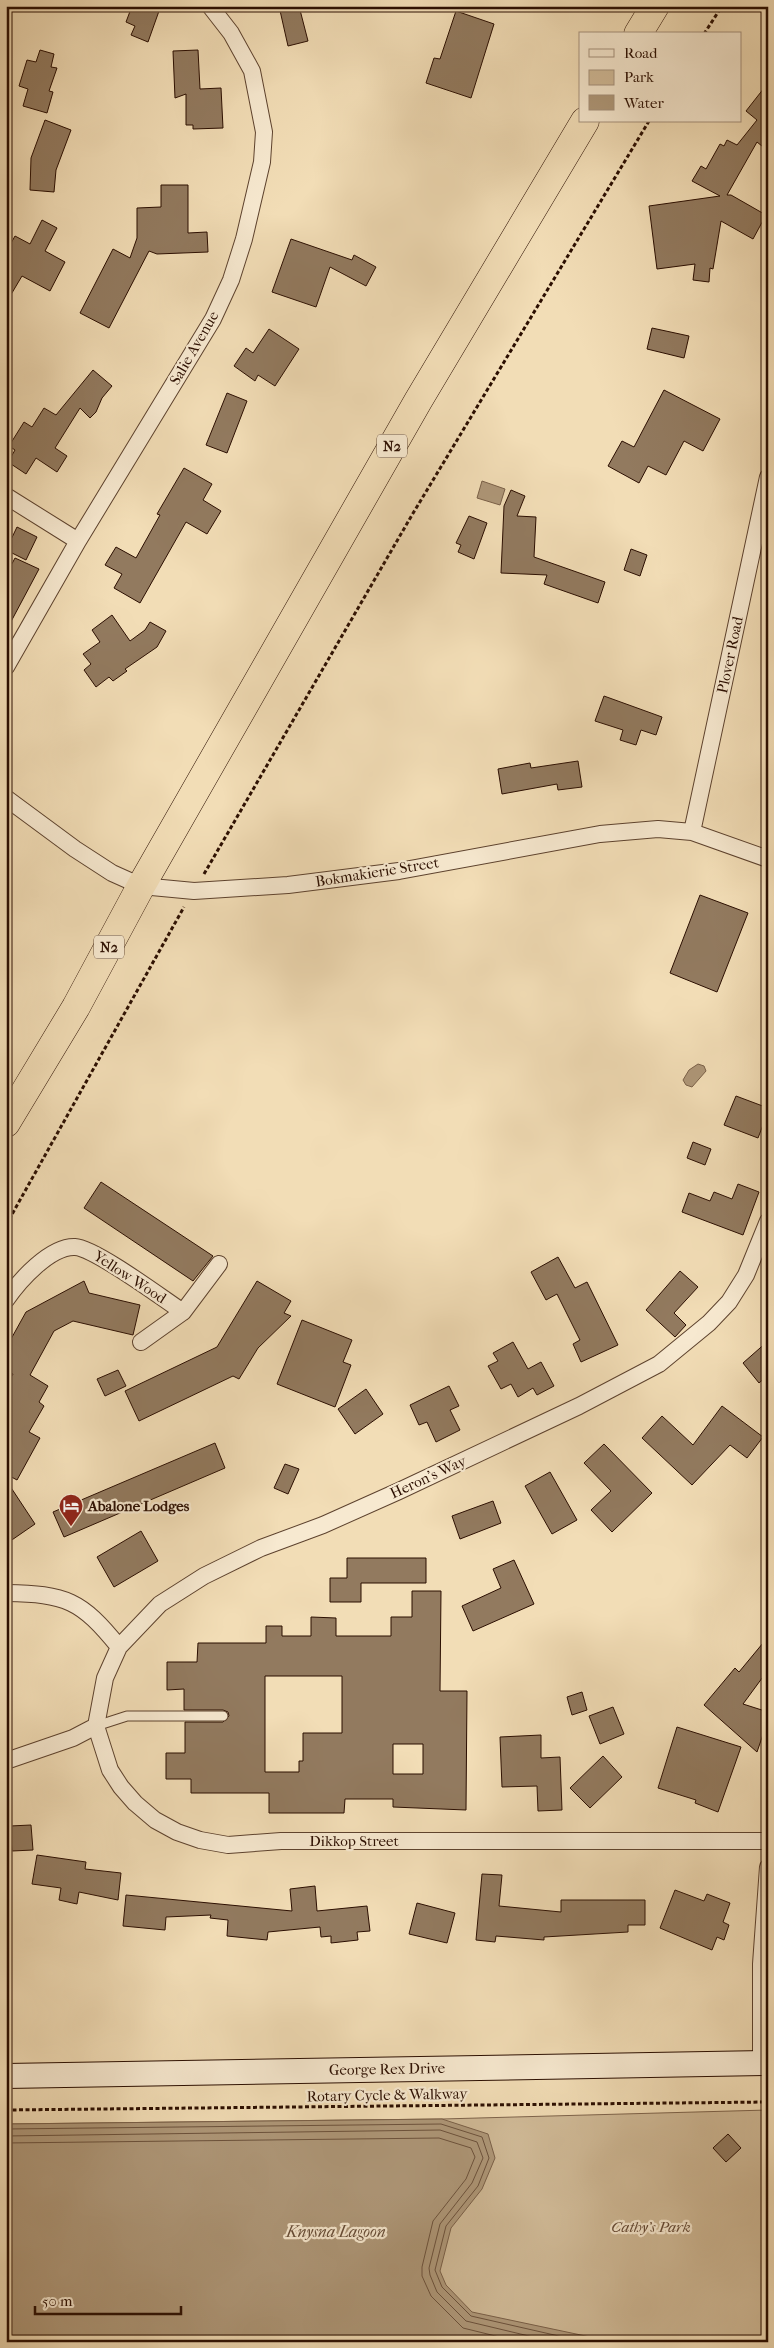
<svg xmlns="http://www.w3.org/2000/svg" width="774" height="2348" font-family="'IM FELL French Canon',serif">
  <rect width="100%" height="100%" fill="#f2ddb6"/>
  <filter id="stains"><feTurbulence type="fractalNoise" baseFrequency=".004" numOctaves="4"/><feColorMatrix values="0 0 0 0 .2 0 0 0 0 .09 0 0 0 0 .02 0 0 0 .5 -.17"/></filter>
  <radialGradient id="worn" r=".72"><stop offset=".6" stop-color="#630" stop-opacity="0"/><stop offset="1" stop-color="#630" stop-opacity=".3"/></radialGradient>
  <path fill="#d0ba97" stroke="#7e644c" d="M768,2110V2342H6V2124L442,2119Z"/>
  <path fill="#ae9778" stroke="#7a6048" d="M482,481L505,489L500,505L477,498Z
    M698,1064L704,1066L706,1071L692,1087L686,1085L683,1080L689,1070Z
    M442,2119L488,2134L495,2158L482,2189L451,2228L440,2271L446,2285L472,2312L614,2342H6V2124Z"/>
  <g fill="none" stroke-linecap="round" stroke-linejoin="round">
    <path stroke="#6c523c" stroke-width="1" d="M6,2129L441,2124L482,2137L489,2158L478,2186L446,2226L435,2270L442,2287L471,2316L585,2342
      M6,2136L440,2130L477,2142L483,2158L472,2183L440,2224L429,2268L430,2275L437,2292L466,2321L554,2342
      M6,2143L439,2138L471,2148L475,2157L466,2179L433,2221L422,2267V2276L431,2296L463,2328L520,2342"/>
  </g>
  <path fill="#927a5f" stroke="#2b0e01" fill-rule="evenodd" d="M132,6H146L159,11L148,42L131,35L135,26L126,22Z
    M279,6H299L308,41L288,46Z
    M456,11L494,24L471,98L426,83L434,58L440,59Z
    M40,50L54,54L51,67L57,68L49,91L53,92L47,113L23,106L28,89L19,86L27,60L36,62Z
    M198,50L200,89L221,88L223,128L193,129V125H186V94L175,98L173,51Z
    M768,83V151L757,142L727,195H731L766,215L753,239L721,221L713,269L710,268L709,282L693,280L695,264L657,269L649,206L720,196L692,181L701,166L706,169L720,144L724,146L727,140L737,145L757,120L746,111Z
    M45,120L71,130L56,170L54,192L30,190L31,158Z
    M161,185H188V233L207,232L208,252L157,254L149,251L109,328L80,313L113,249L130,258L137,238V208L161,207Z
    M42,220L57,228L45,251L65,262L50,291L22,276L6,303V252L15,236L30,244Z
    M291,239L352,260L354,255L376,267L366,286L330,267L316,307L272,292Z
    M652,328L689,336L684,358L647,349Z
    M269,329L299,349L275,386L258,375L255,381L234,366L246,348L253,353Z
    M93,370L112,386L102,398L96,412L90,418L80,408L55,448L67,456L57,472L36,458L26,474L8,462L15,450L9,446L24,422L32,427L44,408L56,415Z
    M664,390L720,419L703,451L684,441L666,475L648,466L639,483L608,466L622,441L634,447Z
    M227,393L247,401L227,453L206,445Z
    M184,468L212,484L203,500L221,511L207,534L186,522L140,603L114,588L122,574L105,565L116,547L136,558L160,515L157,514Z
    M511,490L525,496L517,516L536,517L534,557L605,582L598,603L544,584L547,575L501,573L504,506Z
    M469,516L487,523L474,559L458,552L461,545L456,543Z
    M17,527L37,537L26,560L6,550Z
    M631,549L647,555L640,576L624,570Z
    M15,558L39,569L6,631V575Z
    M112,615L130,641L145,630L150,622L166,631L157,647L125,669L127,671L113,681L109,677L96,687L84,670L91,664L83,654L100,642L92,630Z
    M604,696L662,717L656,735L641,730L636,745L620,740L623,730L595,721Z
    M578,761L582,787L558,790L557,784L502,794L498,769L530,763L531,768Z
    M700,895L748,913L717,992L670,973Z
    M736,1096L768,1108V1127L763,1125L758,1138L724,1125Z
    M693,1142L711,1149L705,1165L687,1158Z
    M101,1182L213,1256L193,1281L84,1208Z
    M738,1184L759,1192L743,1235L682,1212L689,1193L710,1201L714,1192L732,1199Z
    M558,1257L575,1288L587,1282L618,1345L581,1362L573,1344L580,1340L557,1294L546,1300L531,1272Z
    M680,1271L698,1287L674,1313L686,1325L675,1337L646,1310Z
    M84,1281L89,1293L140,1305L133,1335L73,1321L54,1331L30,1375L48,1386L39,1402L44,1406L29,1432L40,1438L17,1480L6,1474V1386L13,1374L6,1370V1348L26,1312Z
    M257,1281L291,1301L284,1313L291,1316L258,1348L239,1379L233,1376L139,1421L125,1391L217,1347Z
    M302,1320L352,1340L343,1362L351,1365L335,1407L277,1384Z
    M768,1341V1375L759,1383L743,1363Z
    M513,1342L528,1369L541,1362L554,1386L537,1395L533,1388L518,1397L511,1384L501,1389L488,1366L498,1361L493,1353Z
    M118,1370L126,1386L105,1396L97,1379Z
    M449,1386L459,1406L450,1410L460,1430L436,1442L427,1422L419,1425L410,1405Z
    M366,1389L383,1414L355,1434L338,1409Z
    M722,1406L763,1437L747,1458L730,1445L692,1485L642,1438L662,1416L693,1445Z
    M215,1443L225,1468L64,1537L53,1512Z
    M604,1444L652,1493L612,1532L591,1510L611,1491L584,1463Z
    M285,1464L299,1469L288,1494L274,1488Z
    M550,1472L577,1520L552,1534L525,1486Z
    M6,1480L35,1524L6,1544Z
    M493,1501L501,1523L460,1539L452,1516Z
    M141,1531L158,1561L114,1587L97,1557Z
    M347,1558H426V1583H361V1602H330V1578H347Z
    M514,1560L534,1604L473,1631L462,1606L501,1588L493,1569Z
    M412,1591H441L440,1691H467L466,1810L393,1807V1799H345L344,1813H269V1793H191V1779H166V1753H185V1722H223L229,1716L228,1712L223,1710H184V1689L167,1690V1662H197L198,1643H266V1626H282V1636H311V1617L336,1618V1636H391V1617H412ZM265,1676H342V1733H303V1761H299V1772H265ZM393,1744H423V1774H393Z
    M768,1637V1670L743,1704L768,1712V1720L757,1752L704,1705L735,1668L739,1672Z
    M582,1692L587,1710L572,1715L567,1697Z
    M613,1707L624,1734L600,1744L589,1716Z
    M677,1727L741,1747L718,1812L695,1803L696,1800L658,1788Z
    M541,1735V1758L560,1757L562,1810L538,1811L537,1786L502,1787L500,1737Z
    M603,1756L622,1777L590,1808L570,1788Z
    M31,1825L33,1850L12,1851L10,1826Z
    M37,1855L86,1862L85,1869L121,1873L118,1900L79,1892L77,1904L59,1900L61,1888L32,1884Z
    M482,1874L502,1875L499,1906L561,1912V1900H645V1925H628V1932L544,1937V1940L496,1936L495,1942L476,1940Z
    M315,1886L317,1911L367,1906L370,1931L357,1932L358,1940L331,1943V1936L321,1937L320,1927L268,1932L267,1940L227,1936L228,1920L210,1918L211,1915L166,1917L165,1930L123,1926L126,1895L292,1911L290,1889Z
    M675,1890L704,1901L707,1894L730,1903L723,1922L729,1925L724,1940L717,1937L712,1950L660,1928Z
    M417,1903L455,1913L447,1943L409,1934Z
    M728,2134L741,2148L726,2162L713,2148Z"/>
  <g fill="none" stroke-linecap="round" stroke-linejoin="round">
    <defs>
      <path id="lane" d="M96,1726L127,1716H223"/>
      <path id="street" d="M6,496L78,541
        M6,667L78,541L213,319L231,280L244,239L262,162L264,132L252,71L231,33L210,6
        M6,798L75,849L112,873L141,886L194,891L288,885L399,871L600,834L658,829L692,832L768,859
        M692,832L768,477
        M768,1221L746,1275L729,1302L709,1323L659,1364L579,1406L399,1491L323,1525L261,1548L204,1576L160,1604L119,1647L105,1678L96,1726L110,1770L121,1787L135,1803L155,1820L177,1832L200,1840L228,1845L281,1841H768
        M6,1300C19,1281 50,1246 75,1247C95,1248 162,1298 183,1312
        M141,1342L183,1312L219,1264
        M6,1593C66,1594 81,1600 119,1647
        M6,1761L73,1738L96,1726
        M761,2063V1964L768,1867"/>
      <path id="secondary" d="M6,2076L768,2063"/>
      <path id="highway" d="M638,34L655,6
        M6,1123L76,1007L141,886L418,401L585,121"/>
    </defs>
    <use href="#lane" stroke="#5d422e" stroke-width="11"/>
    <use href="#street" stroke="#5d422e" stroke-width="18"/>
    <use href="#secondary" stroke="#2b0e01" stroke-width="26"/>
    <use href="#highway" stroke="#2b0e01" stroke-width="29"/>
    <path stroke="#2b0e01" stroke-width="3" stroke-dasharray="4 2.5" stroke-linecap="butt" d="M704,34L722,6
      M204,874L412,515L649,121
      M6,1225L184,907
      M6,2110L768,2102"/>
    <use href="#lane" stroke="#f7e9d0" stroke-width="9"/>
    <use href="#street" stroke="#f7e9d0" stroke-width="16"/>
    <use href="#secondary" stroke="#f7e9d0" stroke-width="24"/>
    <use href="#highway" stroke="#f2ddb6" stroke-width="28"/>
  </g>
  <defs>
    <symbol id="hotel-pin" viewBox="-11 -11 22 30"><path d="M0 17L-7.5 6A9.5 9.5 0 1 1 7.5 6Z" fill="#8f2418" stroke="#f7e9d0"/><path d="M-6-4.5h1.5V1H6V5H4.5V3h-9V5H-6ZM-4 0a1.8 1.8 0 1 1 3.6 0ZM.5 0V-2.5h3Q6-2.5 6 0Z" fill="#fff"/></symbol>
  </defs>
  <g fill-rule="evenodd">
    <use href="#hotel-pin" x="57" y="1492" width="28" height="38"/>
  </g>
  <g text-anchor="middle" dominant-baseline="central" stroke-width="4.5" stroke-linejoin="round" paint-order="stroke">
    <g fill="#f7e9d0" stroke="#68503f" stroke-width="1">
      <rect x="377" y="434.5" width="30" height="23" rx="4"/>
      <rect x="94" y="935.5" width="30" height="23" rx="4"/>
    </g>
    <g font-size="14" font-weight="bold" fill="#2b0e01">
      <text x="392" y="446">N2</text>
      <text x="109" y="947">N2</text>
    </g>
    <g font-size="15" fill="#2b0e01" stroke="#f7e9d0">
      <text transform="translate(194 348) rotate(-60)">Salie Avenue</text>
      <text transform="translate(730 655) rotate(-78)">Plover Road</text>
      <text transform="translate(377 872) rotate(-9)">Bokmakierie Street</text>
      <text transform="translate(130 1277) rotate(33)">Yellow Wood</text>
      <text transform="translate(428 1477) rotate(-25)">Heron's Way</text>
      <text x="354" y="1841">Dikkop Street</text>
      <text transform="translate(387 2069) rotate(-1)">George Rex Drive</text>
      <text transform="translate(387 2095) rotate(-1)">Rotary Cycle &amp; Walkway</text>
    </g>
    <g font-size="15" font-weight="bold" fill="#2b0e01" stroke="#f7e9d0" text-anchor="start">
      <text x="88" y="1506">Abalone Lodges</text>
    </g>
    <g font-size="15" font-style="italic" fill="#654a36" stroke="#f7e9d0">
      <text x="651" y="2227">Cathy's Park</text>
    </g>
    <g font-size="16" font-style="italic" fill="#664c37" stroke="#f7e9d0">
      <text x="336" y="2231">Knysna Lagoon</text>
    </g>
  </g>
  <rect width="774" height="2348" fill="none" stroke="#f2ddb6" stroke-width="25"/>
  <rect x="8" y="8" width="759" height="2333" fill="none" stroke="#2b0e01" stroke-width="2.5"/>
  <rect x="12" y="12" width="749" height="2323" fill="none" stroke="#2b0e01"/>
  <rect x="579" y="32" width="162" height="90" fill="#f7e9d0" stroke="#a5917d"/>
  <rect x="589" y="49" width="25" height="8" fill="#f7e9d0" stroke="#a5917d"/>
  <text x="624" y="58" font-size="15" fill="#2b0e01">Road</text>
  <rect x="589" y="70" width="25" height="15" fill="#d0ba97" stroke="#a5917d"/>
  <text x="624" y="82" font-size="15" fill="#2b0e01">Park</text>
  <rect x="589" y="95" width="25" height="15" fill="#ae9778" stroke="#a5917d"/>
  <text x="624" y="108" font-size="15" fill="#2b0e01">Water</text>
  <path d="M35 2306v8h146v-8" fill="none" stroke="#2b0e01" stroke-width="2.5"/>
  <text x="42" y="2306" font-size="15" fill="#2b0e01" stroke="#f7e9d0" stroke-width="4" paint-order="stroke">50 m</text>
  <rect width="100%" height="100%" filter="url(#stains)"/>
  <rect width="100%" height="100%" fill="url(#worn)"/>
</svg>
